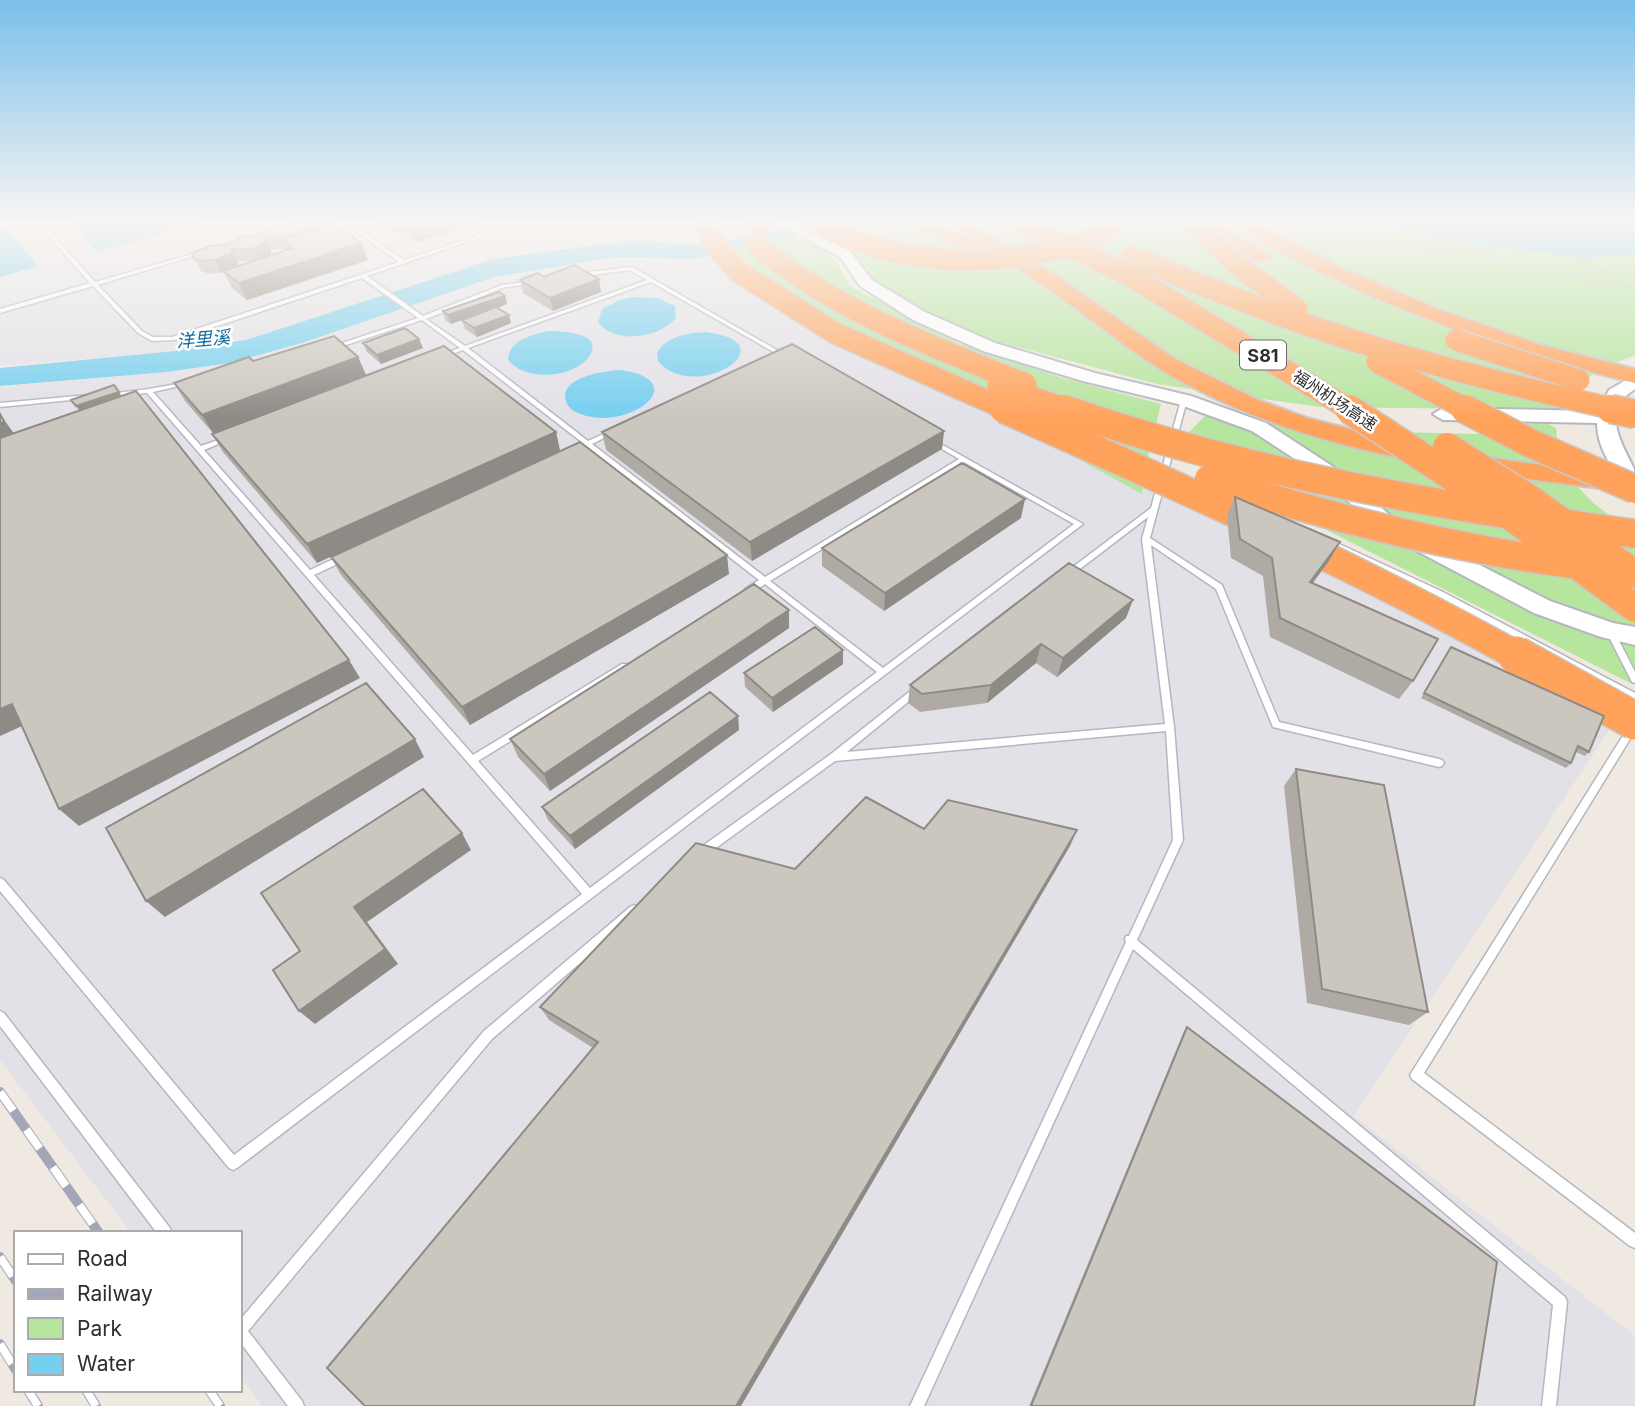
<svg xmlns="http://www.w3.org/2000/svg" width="1635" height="1406" font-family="Inter,'Noto Sans SC',sans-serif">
  <rect width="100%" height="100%" fill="#efe9e1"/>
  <path fill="#e3e1e8" d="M0,222H687L698,246L632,240L493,259L246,340L175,351L0,366Z
    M704,255L1142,493L1144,473L1617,718L1354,1116L1635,1336V1406H262L240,1377V1233H131L0,1060V387L167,372L229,363L302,343L494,277L617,257L673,259Z"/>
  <path fill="#b6e59e" d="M837,222H1367L1408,235L1582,258L1635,255V355C1601,368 1581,375 1565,410L1320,407L1157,384L984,338L896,298L868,277L854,253L812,231Z
    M789,239L804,240L826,251L839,266L850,286L958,343L1063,378L1161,404L1144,473L1142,494L704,255Z
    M1210,411L1229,416L1353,431L1476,434L1543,421L1556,428L1560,467L1593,503L1635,534V683H1630L1170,451Z"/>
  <path fill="#75cff0" d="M0,222H1L38,266L0,277Z
    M69,222H202L97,252Z
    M795,222H837L789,239L690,259L617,257L494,277L302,343L229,363L167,372L0,386V368L175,351L246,340L493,259L632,240L708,245L775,230Z
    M1367,222H1635V255L1582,258L1408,235Z
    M633,297L657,298L675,306L676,318C659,338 615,345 598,322L602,309L620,300Z
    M548,331C560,331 604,332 590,355C576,379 522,382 508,359C510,340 531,335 548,331Z
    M706,332C792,343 695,405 658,361L657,353C667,336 687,333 706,332Z
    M620,370C693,380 634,428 587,416C579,414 568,410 566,401C558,377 605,371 620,370Z"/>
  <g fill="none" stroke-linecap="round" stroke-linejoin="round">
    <defs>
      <path id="lane" d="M36,222H41L95,282L203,251V253L98,285L142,331L153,337H172L399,262L343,222H348L404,260L519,222H526L367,276L423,316L502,285L533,281L534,282L531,284L505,287L426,319L465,346L647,280L629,270L579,277L576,275L579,273L632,267L789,357L784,358L651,282L468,348L588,441L612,430H616V432L592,444L765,577L959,459L930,442L929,441L932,439L1083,524L237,1168L233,1170L229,1168L0,891V878L4,880L234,1155L582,894L147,393L110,397L108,396V394L149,389L188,382V384L153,392L201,446L224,438H228V440L204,450L310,570L342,555H348L349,557L348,559L314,575L473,755L622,664H628L629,666L628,668L478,761L590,888L877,672L765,584L751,593H745L744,591L745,589L759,580L586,446L584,445L583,443L463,350L444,357H440V355L460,348L422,320L334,349H330V347L418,318L362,278L175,340L152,341L138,333L93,286L0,313V309L90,283ZM964,462L1074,524L883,668L770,581Z
        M275,230L277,231V232L214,250L211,248Z
        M89,395L91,396V398L0,407V403Z
        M1184,398L1187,400L1150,538L1222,585L1279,722L1439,759L1442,760L1444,763L1442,766L1439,767L1273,727L1216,589L1151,545L1174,727L1183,840L1137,940L1565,1297L1567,1302L1556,1406H1542L1553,1305L1133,949L924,1406H910L1126,942L1125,940L1126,936H1129L1173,840L1166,731L835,761L705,856L701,857L697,856L696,853L697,850L831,754L913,689H919L920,691L919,693L847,752L1165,724L1142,539L1148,517L1072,575H1066L1065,573L1151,508L1181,400Z
        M1331,543H1337L1441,591L1635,693V700L1435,595L1331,547Z
        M1610,628L1614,631L1635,672V683L1632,682L1606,631Z
        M1632,724L1635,725V731L1424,1073L1635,1233V1248L1630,1246L1412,1079L1410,1075L1629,726Z
        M634,905L638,907L639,910L638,913L492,1039L248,1331L302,1401L304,1406H288L240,1342V1320L484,1031L630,907Z
        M0,1011L4,1013L170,1228L171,1233H157L0,1026Z"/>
      <path id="secondary" d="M776,222H794L850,251L872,280L925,312L995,343L1095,373L1191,396L1266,423L1332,466L1391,516L1433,541L1550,601L1613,623L1635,627V645L1601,637L1534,613L1417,551L1375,526L1318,474L1252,431L1178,404L1083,381L983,351L913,320L860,286L840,257Z
        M1635,375V389C1600,411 1621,441 1634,469C1635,475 1635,484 1635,491L1628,490C1613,470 1597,448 1597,423L1443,420L1433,414L1443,408L1598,411L1609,390Z"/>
      <path id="highway" d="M906,222H931L966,236L946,222H968L1054,274L1175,359L1256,399L1307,418L1403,443L1510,461L1617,474L1626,476L1630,482L1626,488L1617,490C1472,473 1321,455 1190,386C1147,364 1110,334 1071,305C1042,284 1013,265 982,246L973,252L966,250L909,226Z
        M1196,222H1218L1271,256L1261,262L1254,260Z
        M1233,222H1256L1342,268L1440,310L1541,345L1635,369V383C1515,354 1402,315 1292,258C1276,250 1244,236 1233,222Z"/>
    </defs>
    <use href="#lane" stroke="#b4b7c1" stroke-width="3"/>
    <use href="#secondary" stroke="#b4b7c1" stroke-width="4"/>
    <use href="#highway" stroke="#c9c9c9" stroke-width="4"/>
    <path stroke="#c9c9c9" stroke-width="2.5" stroke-dasharray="3.5 2.5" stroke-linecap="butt" d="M1286,225L1404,245L1582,268L1602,270L1635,264
      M1559,266L1590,281L1635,287"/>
    <use href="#lane" fill="#fff" fill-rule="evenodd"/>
    <use href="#secondary" fill="#fff" fill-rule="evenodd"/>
    <use href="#highway" fill="#ffa35c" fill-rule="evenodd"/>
    <defs>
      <path id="rail" d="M0,1092L99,1233
        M0,1257L16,1281
        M0,1344L16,1370
        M28,1390L38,1406
        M86,1390L96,1406
        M209,1390L220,1406"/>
    </defs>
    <use href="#rail" stroke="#a3a6b8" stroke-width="10"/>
    <use href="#rail" stroke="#fff" stroke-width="8" stroke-dasharray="23" stroke-linecap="butt"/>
    <defs>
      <path id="highway-bridge-far2" d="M704,222L711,240L739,272L835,333L1008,410
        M762,222L758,227L756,244C836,311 930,346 1026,384
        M815,222C889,261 970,269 1051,250C1074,245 1098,239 1115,222
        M1018,222L1129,275L1351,410
        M1190,222L1247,272L1297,309
        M1131,256C1200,284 1269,313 1340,336C1431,366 1525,389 1619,410
        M1456,340L1579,380
        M1377,362L1468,410
        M998,385L1069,410"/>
      <path id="highway-bridge-far1" d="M1004,409C1178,486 1352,564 1519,657
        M1064,409C1248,474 1443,506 1635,534
        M1349,409L1497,506L1635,608
        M1465,409L1532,444L1635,489
        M1611,409L1635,414
        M1447,447L1528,498L1635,574
        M1209,479C1328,517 1448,548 1572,564"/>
      <path id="highway-bridge" d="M1516,655L1635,721"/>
    </defs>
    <use href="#highway-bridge-far2" stroke="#c9c9c9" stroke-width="24" stroke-linecap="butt"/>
    <use href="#highway-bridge-far1" stroke="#c9c9c9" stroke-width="31" stroke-linecap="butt"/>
    <use href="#highway-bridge" stroke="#c9c9c9" stroke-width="40" stroke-linecap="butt"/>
    <use href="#highway-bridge-far2" stroke="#ffa35c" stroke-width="21"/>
    <use href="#highway-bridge-far1" stroke="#ffa35c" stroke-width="28"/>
    <use href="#highway-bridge" stroke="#ffa35c" stroke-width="37"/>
  </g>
  <path fill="#afaba4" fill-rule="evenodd" d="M338,222L341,229L368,260L247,300L232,288L224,272L209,274L201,271L192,253L228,245L296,223ZM271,249L286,250V251L265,257L271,254ZM238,261H253L237,267Z
    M375,222H482L417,242L400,232L393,234Z
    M599,279L601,292L553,311L523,293L520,280Z
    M505,296L507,304L498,308L511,323L477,337L465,329L462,320L467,318L451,324L445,320L443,311Z
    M363,343L423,348L381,364L367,352Z
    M358,357L366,375L213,433L185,401L174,383L253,361Z
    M944,431L942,449L752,561L606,450L602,432Z
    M556,432L560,451L317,563L223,452L212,434Z
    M1235,497L1329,561L1313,583L1413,681L1399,699L1270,637L1263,576L1231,558L1227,516Z
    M1021,518L884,611L822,566V548Z
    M331,557L729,574L470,725L341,575Z
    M1126,618L1057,677L1036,663L987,703L920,712L908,703L910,685Z
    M789,628L550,791L518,757L510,739Z
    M1451,647L1589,752L1585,756L1576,752L1571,763L1566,768L1421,698Z
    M843,650V664L773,712L745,687L744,673Z
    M738,716L739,730L575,849L548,820L542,807Z
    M1296,769L1428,1012L1409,1025L1307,1003L1284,786Z
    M924,829L1070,846L593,1048L549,1020L540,1007L795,869Z
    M1187,1027L1474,1406H1029L1184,1031Z"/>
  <path fill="#8e8b86" d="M330,222H338L341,230L323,227Z
    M389,222H397L400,232L393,234Z
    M424,222H482L417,242L412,226Z
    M266,237L271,249V254L259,261L253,249Z
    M361,243L368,260L247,300L239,283Z
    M232,249L238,261L237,267L221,273L215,260Z
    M599,279L601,292L553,311L550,298Z
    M505,296L507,304L451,324L448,315Z
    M509,315L511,323L477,337L474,328Z
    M419,339L423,348L381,364L377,355Z
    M358,357L366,375L213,433L202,415Z
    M119,392L125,401L83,416L76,406Z
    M0,414L15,435L0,447Z
    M944,431L942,449L752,561L750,542Z
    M556,432L560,451L317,563L307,544Z
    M1025,499L1021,518L884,611L885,593Z
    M1340,542L1329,561L1299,600L1310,582Z
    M727,555L729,574L470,725L462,707Z
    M1133,600L1126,618L1057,677L1063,658Z
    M789,610V628L550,791L544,774Z
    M1041,644L1036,663L987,703L991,685Z
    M843,650V664L773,712L772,698Z
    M349,660L360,678L79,826L59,809Z
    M12,704L31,722L0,736V709Z
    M738,716L739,730L575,849L570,836Z
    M415,739L424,757L165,917L146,901Z
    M1077,830L1070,846L741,1406H736Z
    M462,833L471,850L367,922L398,964L315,1024L299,1011L354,907Z"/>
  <path fill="#cbc7bf" stroke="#8e8b86" stroke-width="2" d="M298,222H330L323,227H302L301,232L288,237H266L265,242L253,249H232L230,254L215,260L203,261L194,259L192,253L210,246L228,245L243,236L263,235L274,226L296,223Z
    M405,222H424L412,226Z
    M333,224L361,243L239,283L223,271L293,248L281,240Z
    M574,265L599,279L550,298L520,280L538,273L544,277Z
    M499,292L505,296L448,315L443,311Z
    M496,307L509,315L474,328L462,320Z
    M405,328L419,339L377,355L363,343Z
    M334,336L358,357L202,415L174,383L249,357L253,361Z
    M792,344L944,431L750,542L602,432Z
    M444,346L556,432L307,544L212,434Z
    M114,385L119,392L76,406L71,400Z
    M136,391L349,660L59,809L12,704L0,709V438Z
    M0,414L4,421L0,424Z
    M580,442L727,555L462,707L331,557Z
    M962,463L1025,499L885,593L822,548Z
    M1235,497L1340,542L1310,582L1438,639L1413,681L1280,618L1272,558L1240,539Z
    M1069,563L1133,600L1063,658L1041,644L991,685L922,694L910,685Z
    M754,584L789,610L544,774L510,739Z
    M815,627L843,650L772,698L744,673Z
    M1451,647L1604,716L1589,752L1578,746L1571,763L1424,693Z
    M366,683L415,739L146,901L106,828Z
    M710,692L738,716L570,836L542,807Z
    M1296,769L1384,785L1428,1012L1322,989Z
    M423,789L462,833L354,907L385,949L299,1011L273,970L300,951L261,893Z
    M866,797L924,829L948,800L1077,830L736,1406H365L327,1368L598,1042L540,1007L696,843L795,869Z
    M1187,1027L1497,1262L1474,1406H1031Z"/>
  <linearGradient id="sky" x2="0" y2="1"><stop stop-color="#7abfeb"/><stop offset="0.53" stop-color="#f8f5f2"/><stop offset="1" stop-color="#f8f5f2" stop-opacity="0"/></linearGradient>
  <rect width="1635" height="419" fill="url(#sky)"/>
  <g text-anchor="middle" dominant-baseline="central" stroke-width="5" stroke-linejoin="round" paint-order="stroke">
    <g font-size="16" fill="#2e2e2e" stroke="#fff">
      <text transform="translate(1335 400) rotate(33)">福州机场高速</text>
    </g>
    <g font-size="18" font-style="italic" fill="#0d6fa3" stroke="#fff">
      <text transform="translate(203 339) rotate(-5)">洋里溪</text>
    </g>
    <rect fill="#fff" stroke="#6d6d6d" stroke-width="2" x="1240" y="340.5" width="46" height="29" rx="5"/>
    <g font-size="18" font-weight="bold" fill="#2e2e2e">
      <text x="1263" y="355">S81</text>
    </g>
  </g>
  <rect x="14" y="1231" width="228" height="161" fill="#ffffff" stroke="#ababab" stroke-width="2"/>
  <rect x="28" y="1254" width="35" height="10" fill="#ffffff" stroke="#ababab" stroke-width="2"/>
  <text x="77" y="1266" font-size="21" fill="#2e2e2e">Road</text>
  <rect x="28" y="1289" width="35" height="10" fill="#a3a6b8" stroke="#ababab" stroke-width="2"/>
  <text x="77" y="1301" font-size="21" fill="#2e2e2e">Railway</text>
  <rect x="28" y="1318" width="35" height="21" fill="#b6e59e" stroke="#ababab" stroke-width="2"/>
  <text x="77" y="1336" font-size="21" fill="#2e2e2e">Park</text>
  <rect x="28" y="1354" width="35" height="21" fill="#75cff0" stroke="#ababab" stroke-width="2"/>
  <text x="77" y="1371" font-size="21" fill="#2e2e2e">Water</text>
</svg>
